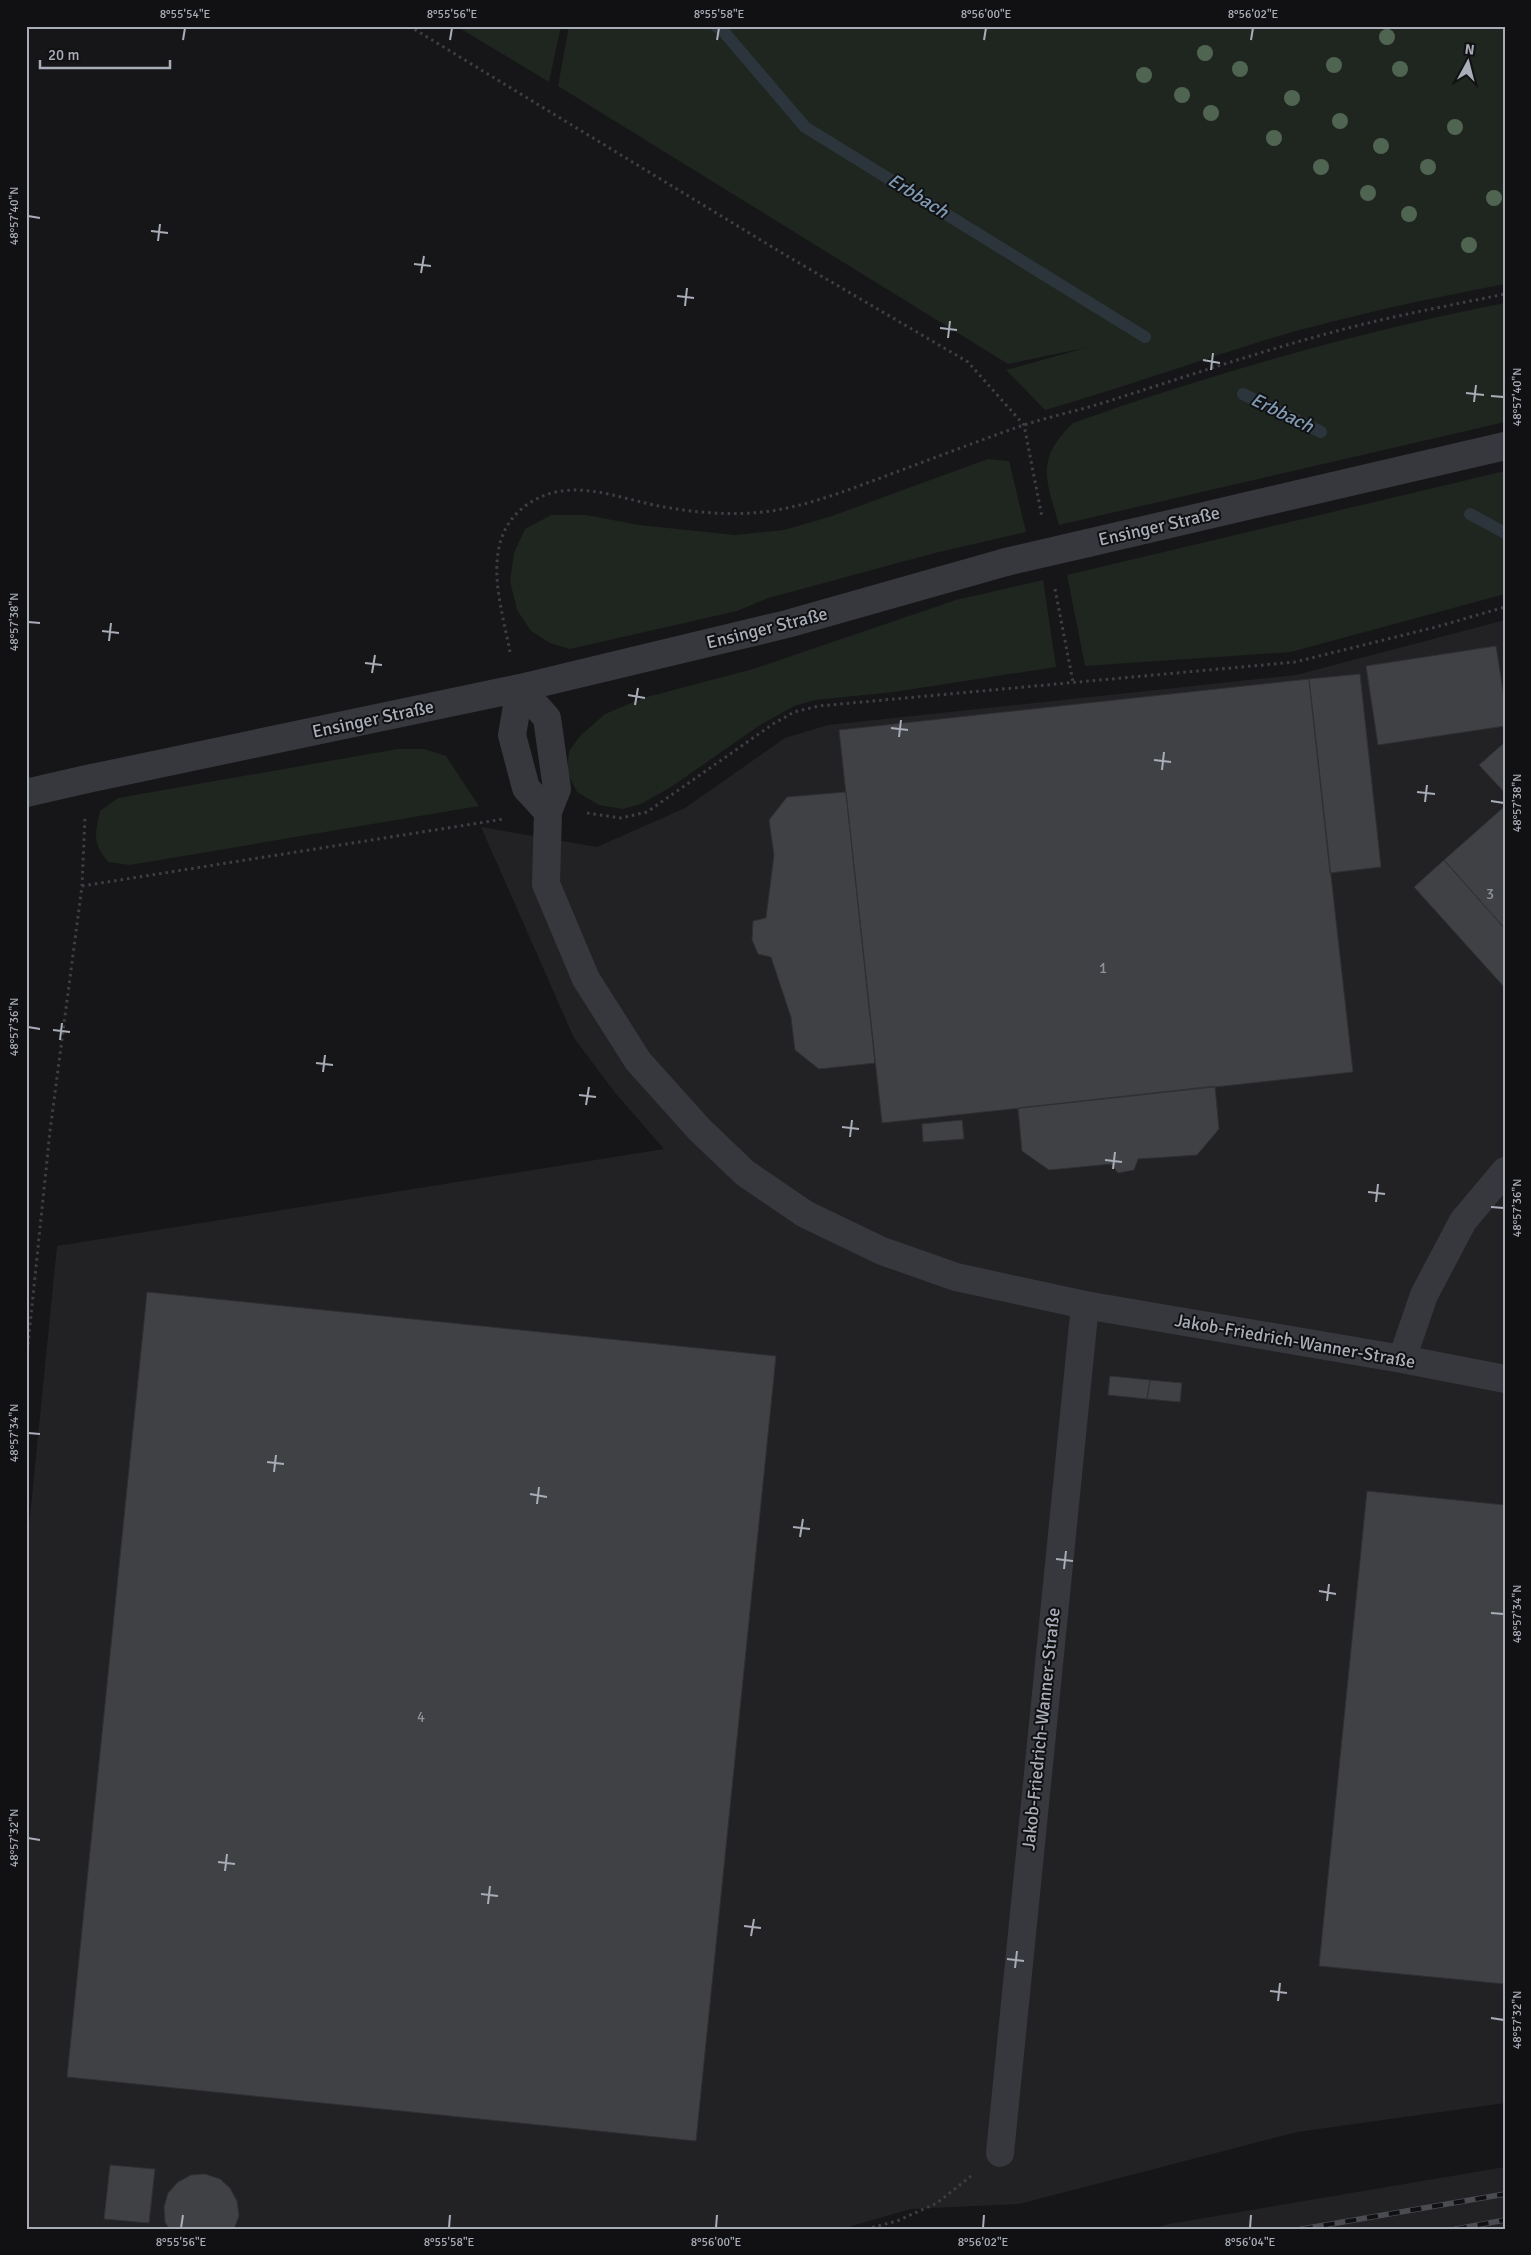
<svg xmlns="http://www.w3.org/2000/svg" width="1531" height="2255" font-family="Signika,sans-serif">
  <rect width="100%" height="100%" fill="#161618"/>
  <path fill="#222225" d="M1505,620V2103L1297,2132L1019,2204L911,2209L841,2229H26V1556L57,1246L664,1149L616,1094L574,1038L481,827L597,847L685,808L785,738L828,725L1296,675Z
    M1505,2167V2229H1151L1169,2224Z"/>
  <path fill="#1e261f" d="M456,26H561L549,82Z
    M569,26H1505V284C1423,300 1341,317 1262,341C1189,364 1118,389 1045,410L1006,370L1085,348L1008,364L558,86Z
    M1505,303V422L1059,525C1046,479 1035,460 1073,423C1214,373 1358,332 1505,303Z
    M988,459L1009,461L1026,532L935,553L768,598L737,611L570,649L550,643L531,631L517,610L510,581L514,553L525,529L551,515H586L639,525L735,535L784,530L829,517Z
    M1505,471V594L1291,652L1085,666L1067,575Z
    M1043,580L1056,667L894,692L815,700L794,706L760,725L671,787L641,804L623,809L599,805L577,792L567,772L569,751L581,735L605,714L643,698L753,669L956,600Z
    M398,749H424L446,756L479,806L130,865L108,862C92,841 95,836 100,811L118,798Z"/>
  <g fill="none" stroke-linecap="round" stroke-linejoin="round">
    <path stroke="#2c353c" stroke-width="12" d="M716,26L724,32L805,127L1145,337
      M1243,394L1321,432
      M1470,514L1505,533"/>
  </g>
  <path fill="#404145" stroke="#303034" d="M1496,646L1505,704V726L1378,745L1366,666Z
    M1360,674L1381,867L1330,873L1309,679Z
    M1309,679L1353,1072L882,1123L839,730Z
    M1505,742V793L1479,765Z
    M846,792L875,1063L819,1069L795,1050L791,1017L771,957L758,954L752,940L753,921L766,918L774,855L769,820L787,797Z
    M1505,806V929L1444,860Z
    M1444,860L1505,929V988L1414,887Z
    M1215,1086L1219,1129L1197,1155L1138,1159L1134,1170L1118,1173L1111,1164L1049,1170L1022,1151L1018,1108Z
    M962,1120L964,1139L923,1142L922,1124Z
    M147,1292L776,1356L696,2141L67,2077Z
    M1110,1376L1150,1380L1147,1399L1108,1395Z
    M1150,1380L1182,1383L1180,1402L1147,1399Z
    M1367,1491L1505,1505V1984L1319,1966Z
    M110,2165L155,2169L149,2223L104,2219Z
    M205,2174L220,2179L230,2188L237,2201L239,2216L234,2229H169L165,2222L164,2207L168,2193L178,2182L191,2175Z"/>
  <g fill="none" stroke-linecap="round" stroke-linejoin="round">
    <path stroke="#3d3f44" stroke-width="3" stroke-dasharray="2.5 4" stroke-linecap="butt" d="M409,26L782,253L968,362L1024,425L1042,517
      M1055,589L1073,682
      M510,652C501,604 478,538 528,504C571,475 618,499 664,507C705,514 747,517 787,508C820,501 851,489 883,477C929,460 975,442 1021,426C1051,416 1082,410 1112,400C1194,374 1276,346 1360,325C1408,313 1457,304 1505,294
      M587,813L621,818L647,812L773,724L794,712L819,706L1295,662L1436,627L1505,607
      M82,886L504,819
      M26,1364L50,1131L82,886L85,817
      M866,2229L897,2221L937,2203L971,2176"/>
    <path stroke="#37383d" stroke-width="28" d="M1088,543L1505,446
      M520,688L547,718L557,789L548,812L546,884L586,979L638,1061L699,1129L745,1173L805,1214L882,1251L956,1277L1085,1305L1402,1359L1505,1379
      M520,688L512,735L526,788L548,812
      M26,793L87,779L520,688L787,624L1006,562
      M1402,1359L1424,1295L1463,1221L1505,1171
      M1000,2153L1085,1305"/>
    <defs>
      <path id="rail" d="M1302,2229L1505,2194
        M1456,2229L1505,2220"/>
    </defs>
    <use href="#rail" stroke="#4a4c52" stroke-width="5.5"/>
    <use href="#rail" stroke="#111113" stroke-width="4" stroke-dasharray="11" stroke-linecap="butt"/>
    <path stroke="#37383d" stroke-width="28" d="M1006,562L1088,543"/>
  </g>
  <g fill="#506452">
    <circle cx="1387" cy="37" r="8"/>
    <circle cx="1205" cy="53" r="8"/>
    <circle cx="1334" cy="65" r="8"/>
    <circle cx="1240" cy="69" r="8"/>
    <circle cx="1400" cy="69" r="8"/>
    <circle cx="1144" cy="75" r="8"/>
    <circle cx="1182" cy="95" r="8"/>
    <circle cx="1292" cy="98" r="8"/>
    <circle cx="1211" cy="113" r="8"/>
    <circle cx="1340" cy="121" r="8"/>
    <circle cx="1455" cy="127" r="8"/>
    <circle cx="1274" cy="138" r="8"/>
    <circle cx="1381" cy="146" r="8"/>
    <circle cx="1321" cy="167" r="8"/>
    <circle cx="1428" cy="167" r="8"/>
    <circle cx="1368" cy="193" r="8"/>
    <circle cx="1494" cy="198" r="8"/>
    <circle cx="1409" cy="214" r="8"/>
    <circle cx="1469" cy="245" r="8"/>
  </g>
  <path fill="none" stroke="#a8adb8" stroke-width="2" d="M183,40L185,28M450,40L452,28M717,40L719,28M984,40L986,28M1251,40L1253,28M28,216L40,218M151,231L168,233M158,241L160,224M414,264L431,266M421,273L424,256M677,296L694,298M685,306L687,288M940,328L957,330M948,338L950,321M1203,360L1220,363M1211,370L1213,353M1466,393L1484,395M1491,396L1504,397M1474,402L1476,385M28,622L40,623M102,631L119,633M109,641L111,623M365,663L382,665M372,673L375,655M628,695L645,698M635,705L638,688M891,728L908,730M899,737L901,720M1154,760L1171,762M1162,770L1164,752M1417,792L1435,794M1491,801L1504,803M1425,802L1427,785M28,1027L40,1029M53,1030L70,1032M60,1040L62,1023M316,1063L333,1065M323,1072L325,1055M579,1095L596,1097M586,1105L589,1087M842,1127L859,1129M850,1137L852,1120M1105,1160L1122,1162M1113,1169L1115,1152M1368,1192L1385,1194M1376,1202L1378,1184M1491,1207L1504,1208M28,1433L40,1434M267,1462L284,1464M274,1472L276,1455M530,1494L547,1497M537,1504L539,1487M793,1527L810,1529M800,1537L803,1519M1056,1559L1073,1561M1064,1569L1066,1551M1319,1591L1336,1594M1327,1601L1329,1584M1491,1613L1504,1614M28,1838L40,1840M218,1862L235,1864M225,1871L227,1854M481,1894L498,1896M488,1904L490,1886M744,1926L761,1928M751,1936L754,1919M1007,1959L1024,1961M1015,1968L1017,1951M1270,1991L1287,1993M1278,2001L1280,1983M1491,2018L1504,2020M181,2228L183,2215M449,2228L450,2215M716,2228L717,2215M983,2228L984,2215M1250,2228L1251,2215"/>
  <g text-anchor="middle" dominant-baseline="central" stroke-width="4" stroke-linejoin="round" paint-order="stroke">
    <g font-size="15" fill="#8e929b">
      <text x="1490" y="894">3</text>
      <text x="1103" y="968">1</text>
      <text x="421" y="1717">4</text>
    </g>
    <g font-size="18" fill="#a8adb8" stroke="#111113">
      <text transform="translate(1159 526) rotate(-13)">Ensinger Straße</text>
      <text transform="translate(767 628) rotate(-14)">Ensinger Straße</text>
      <text transform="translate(373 719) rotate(-12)">Ensinger Straße</text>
      <text transform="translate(1295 1341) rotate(10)">Jakob-Friedrich-Wanner-Straße</text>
      <text transform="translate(1041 1729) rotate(-84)">Jakob-Friedrich-Wanner-Straße</text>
    </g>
    <g font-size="19" font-style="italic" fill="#7f9bb3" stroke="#111113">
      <text transform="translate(918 196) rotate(32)">Erbbach</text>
      <text transform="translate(1282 413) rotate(26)">Erbbach</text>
    </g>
  </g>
  <rect width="1531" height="2255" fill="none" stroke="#111113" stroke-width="55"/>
  <g transform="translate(1468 62) rotate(7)" stroke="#111113" stroke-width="4" paint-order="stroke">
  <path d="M0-4L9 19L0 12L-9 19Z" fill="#a8adb8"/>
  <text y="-8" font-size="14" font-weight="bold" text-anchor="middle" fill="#a8adb8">N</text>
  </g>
  <path d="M40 60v8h130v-8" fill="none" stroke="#a8adb8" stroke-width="2.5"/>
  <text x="48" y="60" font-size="15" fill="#a8adb8" stroke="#111113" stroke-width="4" paint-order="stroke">20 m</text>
  <rect x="28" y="28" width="1476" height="2200" fill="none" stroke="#a8adb8" stroke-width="2"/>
  <g font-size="12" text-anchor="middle" fill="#a8adb8">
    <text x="185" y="18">8°55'54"E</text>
    <text x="452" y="18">8°55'56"E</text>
    <text x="719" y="18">8°55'58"E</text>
    <text x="986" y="18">8°56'00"E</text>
    <text x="1253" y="18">8°56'02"E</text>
    <text transform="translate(14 216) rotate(-90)" y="4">48°57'40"N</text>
    <text transform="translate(1517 397) rotate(-90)" y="4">48°57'40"N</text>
    <text transform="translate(14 622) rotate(-90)" y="4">48°57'38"N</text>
    <text transform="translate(1517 803) rotate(-90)" y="4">48°57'38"N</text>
    <text transform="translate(14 1027) rotate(-90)" y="4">48°57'36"N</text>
    <text transform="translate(1517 1208) rotate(-90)" y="4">48°57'36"N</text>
    <text transform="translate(14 1433) rotate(-90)" y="4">48°57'34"N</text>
    <text transform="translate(1517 1614) rotate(-90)" y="4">48°57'34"N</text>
    <text transform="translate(14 1838) rotate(-90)" y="4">48°57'32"N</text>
    <text transform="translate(1517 2020) rotate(-90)" y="4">48°57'32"N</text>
    <text x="181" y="2246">8°55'56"E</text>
    <text x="449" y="2246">8°55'58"E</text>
    <text x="716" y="2246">8°56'00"E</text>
    <text x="983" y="2246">8°56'02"E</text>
    <text x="1250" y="2246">8°56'04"E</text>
  </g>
</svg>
